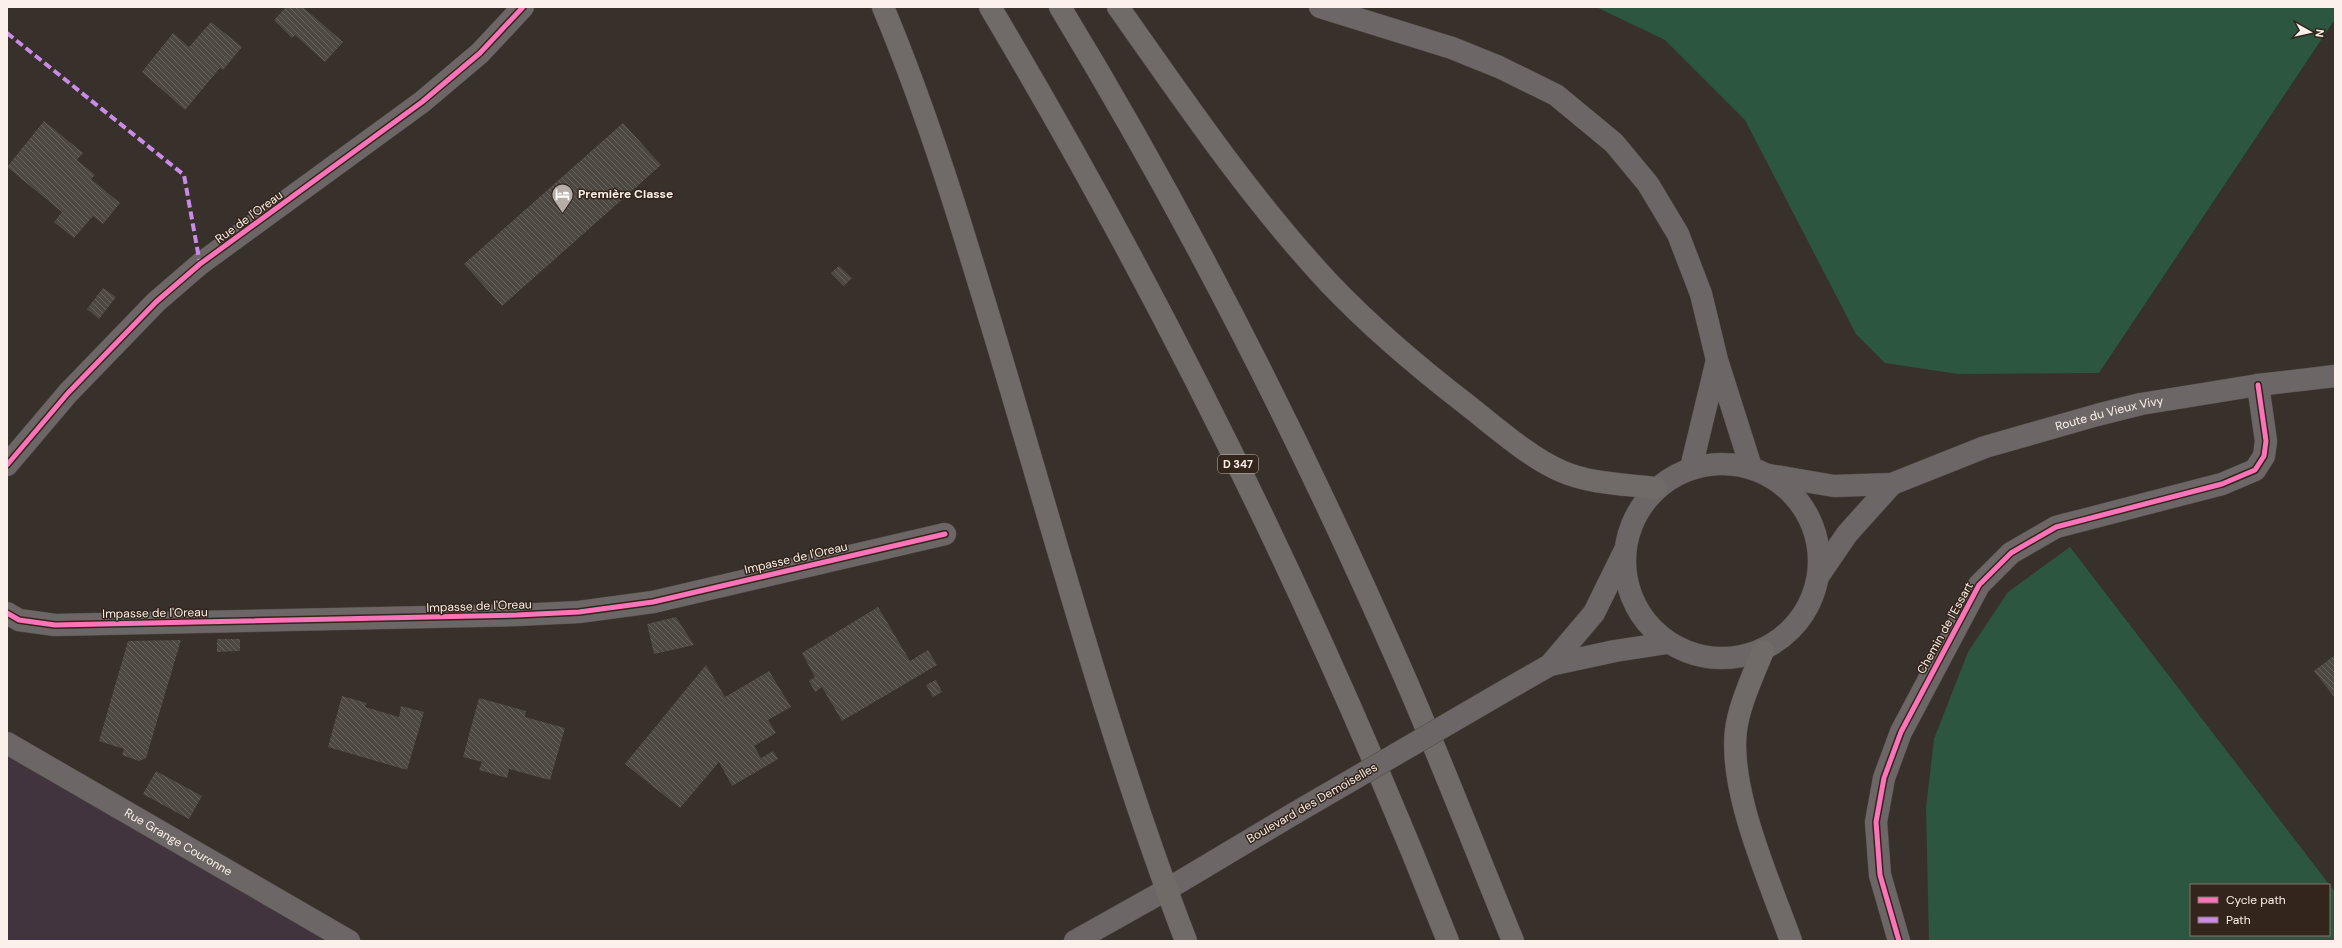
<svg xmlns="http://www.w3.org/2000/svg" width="2342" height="948" font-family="'DM Sans',sans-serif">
  <defs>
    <pattern id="building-back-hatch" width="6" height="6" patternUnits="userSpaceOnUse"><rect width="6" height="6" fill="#4e4843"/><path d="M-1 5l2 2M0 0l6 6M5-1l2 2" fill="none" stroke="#68635e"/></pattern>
  </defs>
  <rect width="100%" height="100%" fill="#37302b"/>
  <path fill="#42343e" d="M7,743L349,941H7Z"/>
  <path fill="#2c563f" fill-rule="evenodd" d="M1596,7H2335V19L2099,373L1958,374L1885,363L1856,334L1745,120L1665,40Z
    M2070,547L2335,892V941H1929L1926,808L1934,739L1968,652L2008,592ZM2191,885H2329V935H2191Z"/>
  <path fill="url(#building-back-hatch)" d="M286,7H303L343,42L325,62L295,35L292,38L274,20Z
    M211,22L242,47L223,70L220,68L185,110L142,72L173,33L189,47Z
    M44,121L83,153L77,160L95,175L91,179L120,203L103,224L93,216L74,238L54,222L62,212L7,167Z
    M623,123L661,165L502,306L464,264Z
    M839,266L852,278L844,286L831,273Z
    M103,288L116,297L99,319L87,309Z
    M878,607L910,661L928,650L937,665L842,721L822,687L815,692L809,681L815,677L802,653Z
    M676,617L694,645L654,654L647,624Z
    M217,639H240V651L217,652Z
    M181,640L146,758L139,761L122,755L124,749L99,741L128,641Z
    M2335,655V698L2314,671Z
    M706,665L725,697L769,671L791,707L768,720L776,733L754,746L761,758L773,751L778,759L732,786L719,762L680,808L625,764Z
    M936,680L942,692L933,697L926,685Z
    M342,696L367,703L365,707L399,717L401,706L424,712L407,770L328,747Z
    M479,698L526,711L525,717L565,728L550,780L509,769L507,778L479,770L482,762L463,757Z
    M156,771L202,796L189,819L143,794Z"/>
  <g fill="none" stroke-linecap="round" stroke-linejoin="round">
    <defs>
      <g id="minor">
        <path d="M7,465L68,393L156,302L200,264L422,102L480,53L523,7"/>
        <path id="s1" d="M1769,475L1834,486L1892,484L1985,447L2097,415L2141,404L2258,385L2335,376"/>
        <path d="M1819,575L1847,534L1892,484"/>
        <path d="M7,613L19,620L55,625L517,615L579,612L653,602L945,534"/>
        <path id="s2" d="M7,743L349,941"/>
        <path d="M1899,941L1880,875L1876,822L1884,778L1901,732L1979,585L2011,553L2056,527L2222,484L2255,470L2264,456L2266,441L2258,385"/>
      </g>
      <path id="tertiary" d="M1320,7L1452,48L1499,67L1556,95L1614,143L1648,184L1678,234L1701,294L1717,360L1751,467
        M1625 561a97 97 0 1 1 194 0a97 97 0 1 1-194 0Z
        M1691,468L1717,360
        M1550,665L1594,613L1624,552
        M1508,689L1550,665L1615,651L1667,643
        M1075,941L1166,890L1295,813"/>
      <path id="trunk" d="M883,7C929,117 963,230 997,343C1057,543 1111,746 1186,941
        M990,7C1168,306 1320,617 1448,941
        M1060,7C1189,219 1302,443 1402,671C1441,760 1476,851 1513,941
        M1118,7C1185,102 1250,198 1329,283C1371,327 1418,367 1466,404C1493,425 1530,458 1561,471C1590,484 1624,484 1656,488
        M1763,651C1754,673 1743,696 1738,719C1723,780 1770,882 1791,941"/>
    </defs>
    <use href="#minor" stroke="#524b47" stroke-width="23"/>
    <use href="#tertiary" stroke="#524b47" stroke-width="23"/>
    <use href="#trunk" stroke="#524b47" stroke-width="23"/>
    <use href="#minor" stroke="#6c6766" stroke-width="22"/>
    <use href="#tertiary" stroke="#6c6766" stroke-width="22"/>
    <use href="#trunk" stroke="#706a68" stroke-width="22"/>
    <defs>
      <path id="tertiary-bridge" d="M1295,813L1508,689"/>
    </defs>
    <use href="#tertiary-bridge" stroke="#524b47" stroke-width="23" stroke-linecap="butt"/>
    <use href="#tertiary-bridge" stroke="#6c6766" stroke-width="22"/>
    <path stroke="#ca8be6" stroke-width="4" stroke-dasharray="8 4" stroke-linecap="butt" d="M7,33L184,175L200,264"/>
    <defs>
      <path id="cycleway" d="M7,465L68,393L156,302L200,264L422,102L480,53L523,7
        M7,613L19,620L55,625L517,615L579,612L653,602L945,534
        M1899,941L1880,875L1876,822L1884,778L1901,732L1979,585L2011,553L2056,527L2222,484L2255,470L2264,456L2266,441L2258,385"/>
    </defs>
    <use href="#cycleway" stroke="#33251b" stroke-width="8"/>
    <use href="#cycleway" stroke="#fb73b8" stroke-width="5"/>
  </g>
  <defs>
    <symbol id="hotel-pin" viewBox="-11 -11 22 30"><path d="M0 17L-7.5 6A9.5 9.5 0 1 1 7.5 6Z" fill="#b6ada7" stroke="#33251b"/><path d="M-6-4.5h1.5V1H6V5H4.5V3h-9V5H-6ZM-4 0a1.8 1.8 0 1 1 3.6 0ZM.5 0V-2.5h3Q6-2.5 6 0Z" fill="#fff"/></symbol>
  </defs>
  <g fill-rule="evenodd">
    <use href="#hotel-pin" x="550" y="182" width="25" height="34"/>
  </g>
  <g text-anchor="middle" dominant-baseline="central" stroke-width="3" stroke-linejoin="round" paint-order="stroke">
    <rect fill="#33251b" stroke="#bfb4ac" stroke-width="1" x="1218" y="455" width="40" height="18" rx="3"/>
    <g font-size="11" font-weight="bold" fill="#fbf1ea">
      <text x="1238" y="464">D 347</text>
    </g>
    <g font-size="12" font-weight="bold" fill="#fbf1ea" stroke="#33251b" text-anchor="start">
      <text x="578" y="194">Première Classe</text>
    </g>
    <g font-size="12" fill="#fbf1ea" stroke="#33251b">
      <text transform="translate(249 217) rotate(-36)">Rue de l'Oreau</text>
      <text stroke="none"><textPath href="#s1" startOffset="353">Route du Vieux Vivy</textPath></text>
      <text transform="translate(796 558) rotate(-13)">Impasse de l'Oreau</text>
      <text transform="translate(479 606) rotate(-2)">Impasse de l'Oreau</text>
      <text transform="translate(155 613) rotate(-1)">Impasse de l'Oreau</text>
      <text transform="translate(1945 628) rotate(-61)">Chemin de l'Essart</text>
      <text transform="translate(1312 803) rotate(-30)">Boulevard des Demoiselles</text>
      <text stroke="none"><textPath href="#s2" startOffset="198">Rue Grange Couronne</textPath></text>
    </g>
  </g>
  <rect width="2342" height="948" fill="none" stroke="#fbf1ea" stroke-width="16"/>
  <rect x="2190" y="884" width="140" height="52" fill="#33251b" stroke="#83776e"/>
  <rect x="2198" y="897" width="20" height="6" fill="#fb73b8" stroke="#83776e"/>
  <text x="2226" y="904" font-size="12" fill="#fbf1ea">Cycle path</text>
  <rect x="2198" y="917" width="20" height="6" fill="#ca8be6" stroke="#83776e"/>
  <text x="2226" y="924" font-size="12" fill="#fbf1ea">Path</text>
  <g transform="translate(2310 32) rotate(98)" stroke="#33251b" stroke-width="3" paint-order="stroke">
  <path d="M0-3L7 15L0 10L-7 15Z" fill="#fbf1ea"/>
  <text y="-6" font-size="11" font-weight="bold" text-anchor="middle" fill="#fbf1ea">N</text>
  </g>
</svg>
